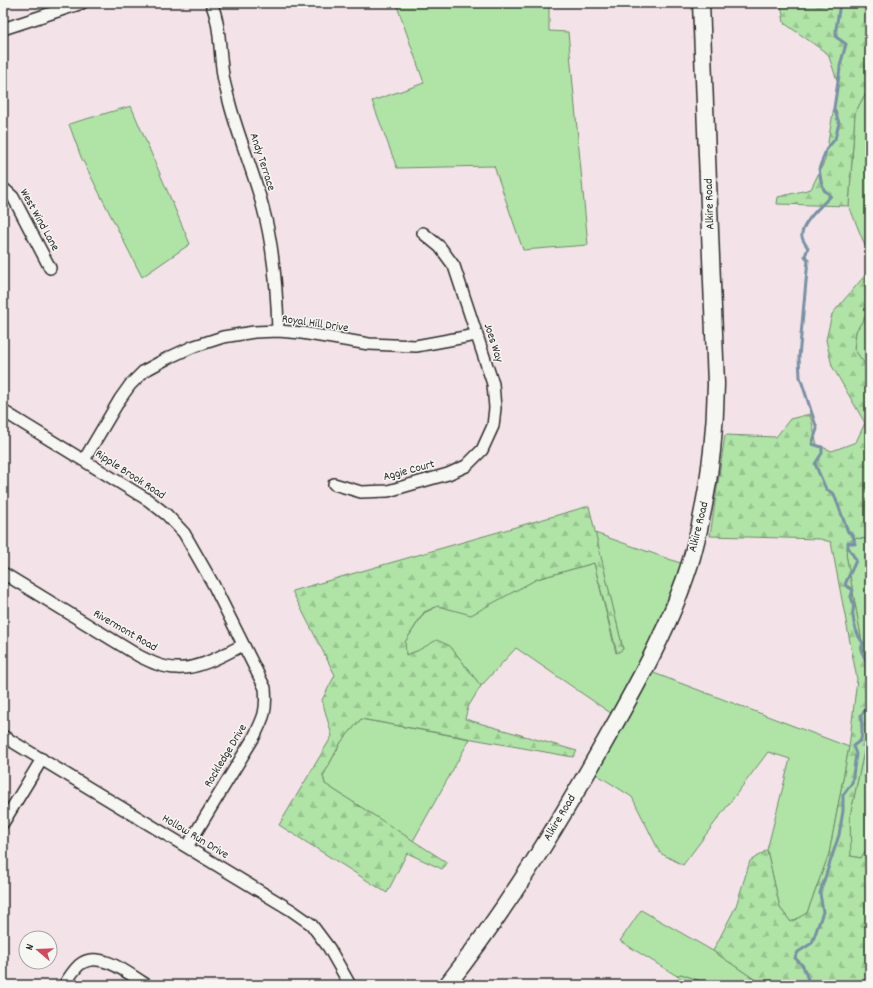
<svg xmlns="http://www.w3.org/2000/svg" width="873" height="988" font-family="Dekko,sans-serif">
  <defs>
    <pattern id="forest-firs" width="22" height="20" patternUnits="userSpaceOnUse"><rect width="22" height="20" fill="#afe4a6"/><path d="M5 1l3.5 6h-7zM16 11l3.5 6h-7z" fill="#97c48f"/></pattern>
  </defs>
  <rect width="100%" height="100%" fill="#f3e3e9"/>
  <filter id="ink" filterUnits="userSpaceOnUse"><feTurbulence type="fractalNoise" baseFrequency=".025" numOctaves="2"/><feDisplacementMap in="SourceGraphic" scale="8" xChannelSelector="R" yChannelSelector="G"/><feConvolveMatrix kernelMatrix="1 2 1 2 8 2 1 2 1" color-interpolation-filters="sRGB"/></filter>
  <g filter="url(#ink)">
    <path fill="#afe4a6" stroke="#6d8868" d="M396,3H549V31L568,32L588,245L523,250L494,166L397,168L372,101L424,83Z
      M870,92V271L867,273L866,248L849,206L855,113L864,96Z
      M131,106L190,244L142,277L81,157L69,124Z
      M870,309V371L854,349L856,331Z
      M595,533L683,564L655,636L612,714L516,648L481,686L450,646L417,651L406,655L405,642L424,613L438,606L471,614L537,579L594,563L616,653L623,649Z
      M854,538L870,539V676L868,675L846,554L848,543Z
      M651,672L849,747L829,854L807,913L791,922L780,908L767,850L790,759L768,752L683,865L660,853L632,797L596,774Z
      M361,719L470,739L413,841L325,784L323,776L341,742Z
      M870,748V843L861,858L850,856V816L864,751Z
      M641,910L713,951L763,985H711L681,974L677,976L620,941Z"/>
    <path fill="url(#forest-firs)" stroke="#6d8868" d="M782,3H870V92L864,96L855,113L849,206L777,204L778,197L811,189L825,160L838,83L828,54L784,23L781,4Z
      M870,271V309L856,331L854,349L870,371V539L854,538L848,543L846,554L868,675L870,676V748L864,751L850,816L851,856L861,858L870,843V921L866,929L870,932V985H763L713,951L736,906L750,861L767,850L780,908L791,922L807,913L829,854L849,747L857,679L831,542L820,539L710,536L725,435L776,437L790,419L810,414L817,445L832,451L856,442L865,423L832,366L826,340L832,314L867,273Z
      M589,506L623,649L617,653L594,563L537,579L471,615L438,606L424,612L405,642L406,655L417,651L437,640L450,646L481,686L468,707L465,719L577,751L573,757L361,719L341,742L323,776L325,784L448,863L442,869L407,853L387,893L279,825L332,736L322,700L335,675L292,591Z
      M681,974L711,985H691L677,976Z"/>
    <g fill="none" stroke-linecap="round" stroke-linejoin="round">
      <path stroke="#7890a5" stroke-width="3" d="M810,985L803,966L795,958L798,952L812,943L823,912L820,893L839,835L843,811V795L852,783L856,754L853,746L861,740L862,730L861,715L866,709L869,701L866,689L867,663L861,650L863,643C857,635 854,627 853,616C852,607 856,608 851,597L853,590L845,585C848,576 853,569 856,560L848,547V542L855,544L853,535L848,532L834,494L826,489L815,464L822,453V447L812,444L817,429L800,377L799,357L808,260L805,256L808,248C806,245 803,241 802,237C800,224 822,205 831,196L824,190L821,181L819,169L826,150L835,139L839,123L834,108L841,62L846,44L836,37V29L840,3"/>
      <defs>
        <path id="minor" d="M211,3C221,25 219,51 223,75C224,83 227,92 229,101C238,137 254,172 263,208C274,248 277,290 278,331
          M3,29L82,3
          M3,188L13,197L50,268
          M3,411L148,500L167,515L184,533L213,584L265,688C267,711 264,717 254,737L187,847
          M84,460L120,399L130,385L144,371L168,358L192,347L223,337L254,332L278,331L302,333L369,344L416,346L476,335
          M334,484L361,492L388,491L448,474L466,466L482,450L493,426L495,408L493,384L454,266L440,247L423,233
          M3,573L139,656C151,662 163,668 177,668C198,670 225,654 243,645
          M3,736L291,910L311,924L329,948L350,985
          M3,823L42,759
          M64,985C69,978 75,967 82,963C102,951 130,975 147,985"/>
        <path id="secondary" d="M447,985C506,910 556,828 603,745C637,685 672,624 692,557C708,500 715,443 716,384L701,3"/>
      </defs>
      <use href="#minor" stroke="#2b2b2b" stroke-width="14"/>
      <use href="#secondary" stroke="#2b2b2b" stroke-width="19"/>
      <use href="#minor" stroke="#f6f6f2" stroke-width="11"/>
      <use href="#secondary" stroke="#f6f6f2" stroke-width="16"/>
    </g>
  </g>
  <g text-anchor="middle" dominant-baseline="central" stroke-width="3" stroke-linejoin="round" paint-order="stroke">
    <g font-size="12" fill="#2b2b2b" stroke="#f6f6f2">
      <text transform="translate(262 162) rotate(72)">Andy Terrace</text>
      <text transform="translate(710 204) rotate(-92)">Alkire Road</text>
      <text transform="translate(39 220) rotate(61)">West Wind Lane</text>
      <text transform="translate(315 324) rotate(8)">Royal Hill Drive</text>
      <text transform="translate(493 343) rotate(72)">Joes Way</text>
      <text transform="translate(409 471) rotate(-15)">Aggie Court</text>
      <text transform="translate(130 475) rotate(33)">Ripple Brook Road</text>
      <text transform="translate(699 527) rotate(-76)">Alkire Road</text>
      <text transform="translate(125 631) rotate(30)">Rivermont Road</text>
      <text transform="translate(226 756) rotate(-59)">Rockledge Drive</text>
      <text transform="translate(560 818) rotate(-59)">Alkire Road</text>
      <text transform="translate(195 837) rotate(31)">Hollow Run Drive</text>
    </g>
  </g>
  <rect width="873" height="988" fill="none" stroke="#f6f6f2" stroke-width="16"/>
  <rect x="8" y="8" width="857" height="972" fill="none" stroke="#2b2b2b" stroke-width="1.5" filter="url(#ink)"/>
  <g transform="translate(38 950) rotate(289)"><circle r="19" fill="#f6f6f2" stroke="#a5a5a2"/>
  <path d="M0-3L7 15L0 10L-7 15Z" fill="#d1495b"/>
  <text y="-6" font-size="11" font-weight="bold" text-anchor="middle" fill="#2b2b2b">N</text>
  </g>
</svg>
